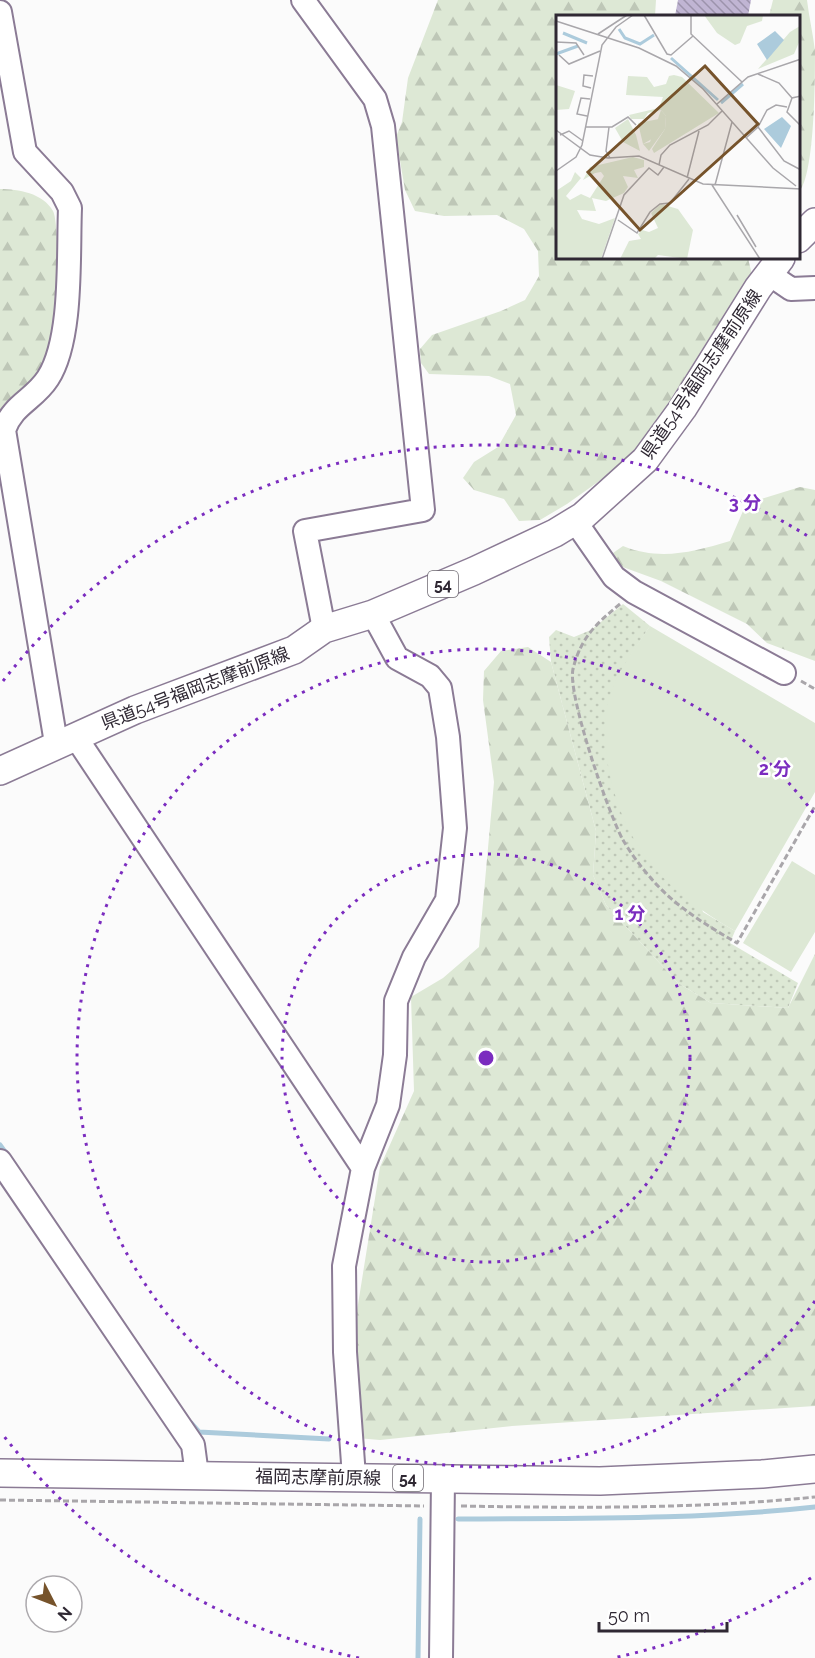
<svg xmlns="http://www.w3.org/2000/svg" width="815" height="1658" font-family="Raleway,'Noto Sans JP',sans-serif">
  <defs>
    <pattern id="grass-dots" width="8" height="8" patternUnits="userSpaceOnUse" patternTransform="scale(1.5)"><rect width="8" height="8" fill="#dde8d5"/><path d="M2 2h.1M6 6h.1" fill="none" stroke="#bec7b7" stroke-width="1.8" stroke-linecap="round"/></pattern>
    <pattern id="forest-firs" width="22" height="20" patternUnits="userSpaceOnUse" patternTransform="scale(1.5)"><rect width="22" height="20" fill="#dde8d5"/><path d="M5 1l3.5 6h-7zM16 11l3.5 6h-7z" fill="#bec7b7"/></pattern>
    <pattern id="building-back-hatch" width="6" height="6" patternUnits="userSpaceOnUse" patternTransform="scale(1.5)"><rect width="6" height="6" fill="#c0b5d3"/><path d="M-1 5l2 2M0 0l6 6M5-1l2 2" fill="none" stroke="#9c93ac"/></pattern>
  </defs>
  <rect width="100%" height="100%" fill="#fbfbfb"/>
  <path fill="url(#grass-dots)" d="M623,604L650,626L629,658L703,912L735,931L730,943L798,983L788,1008L711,1003L678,983L606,905L593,875L596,831L551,662L549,637L556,630L574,637L591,630Z"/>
  <path fill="url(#forest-firs)" d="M438,0H656L655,16H557V258H748L752,275L661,420L642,443L619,467L567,504L540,520L519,521L504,499L474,490L463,478L474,462L498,447L516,415L510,384L489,376L429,374L421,363L420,349L432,335L501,311L525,300L539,276L538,251L524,229L497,215L444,216L415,211L405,190L396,137L402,122L408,78Z
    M773,0H807C809,17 813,34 815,51C815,79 815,174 799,192L798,16H769Z
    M0,189C18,189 43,193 53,211C60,223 59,336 53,349C42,376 21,394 0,413Z
    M800,487L815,490V661L767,643L747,624L661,581L620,566L613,553L623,546C660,561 693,552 730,541L743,511L761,499Z
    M528,647L551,662L596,831L593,875L606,905L678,983L711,1003L788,1008L815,954V1406L512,1426L380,1440L357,1438L352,1342L380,1167L414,1091L411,997L443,978L479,947L494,782L483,700L484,671L501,651Z"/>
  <path fill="#dde8d5" d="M650,626L815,723V792L735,931C668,892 625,850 609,771C605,748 602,720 609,698C617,672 635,648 650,626Z
    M792,861L815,875V932L791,972L743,943Z"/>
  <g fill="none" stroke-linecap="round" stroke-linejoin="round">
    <path stroke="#accbdc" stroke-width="5" d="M0,1145L8,1156
      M191,1423L199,1432L329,1439
      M458,1519C577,1518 696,1520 815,1507
      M418,1658L420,1519"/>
  </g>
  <path fill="url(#building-back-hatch)" d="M678,0H751L748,16H675Z"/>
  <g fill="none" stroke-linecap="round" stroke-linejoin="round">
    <defs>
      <path id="minor" d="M303,0L375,99L383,126L423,510L305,531L324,629
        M0,12L25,152L62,192L70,208C68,255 73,339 48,378C34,400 13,404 4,430L56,743
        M769,274L791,289L815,288
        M575,521L614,577L634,592L784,673
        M75,736L363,1168
        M0,1161L193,1445L197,1475
        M354,1477L345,1352L344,1266L363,1168L388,1105L395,1055L396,1001L414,957L447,900L455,828L448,737L440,688L430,676L397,658L373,614
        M441,1658L443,1479"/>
      <path id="major" d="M798,239L815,222
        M0,771L135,710L294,650L324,629L373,614L474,571L555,533L583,516L645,460L683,408L758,288L781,258
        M0,1473L600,1481L762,1474L815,1469"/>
    </defs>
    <use href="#minor" stroke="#8b7b95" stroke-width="26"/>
    <use href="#major" stroke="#8b7b95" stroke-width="30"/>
    <path stroke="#a9a6aa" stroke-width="3" stroke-dasharray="6 3" stroke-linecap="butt" d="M620,604C596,624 581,637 573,669C567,694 609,815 623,840C630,852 640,866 650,877C673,905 706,925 737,943L815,806
      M801,681L815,689
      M0,1500L424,1506
      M461,1506C579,1508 697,1509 815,1497"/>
    <use href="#minor" stroke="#fff" stroke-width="22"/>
    <use href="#major" stroke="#fff" stroke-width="27"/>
  </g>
  <g fill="none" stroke="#7b2cbf" stroke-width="3" stroke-dasharray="3 6">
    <circle cx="486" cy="1058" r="204"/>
    <path d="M815 1301A409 409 0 1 1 815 815"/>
    <path d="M811 1578A613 613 0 0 1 613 1658M359 1658A613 613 0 0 1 3 1435M3 681A613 613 0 0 1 811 538"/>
  </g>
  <g text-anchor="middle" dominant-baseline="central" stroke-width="5" stroke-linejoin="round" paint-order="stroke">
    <g fill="#fff" stroke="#6d6870" stroke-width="1.5">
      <rect x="428" y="571" width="30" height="26" rx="4.5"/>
      <rect x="393" y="1465" width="30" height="26" rx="4.5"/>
    </g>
    <g font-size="16" font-weight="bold" fill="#2f2833">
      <text x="443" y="584">54</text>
      <text x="408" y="1478">54</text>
    </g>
    <g font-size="18" fill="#2f2833" stroke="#fff">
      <text transform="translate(701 374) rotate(-56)">県道54号福岡志摩前原線</text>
      <text transform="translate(195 688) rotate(-21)">県道54号福岡志摩前原線</text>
      <text transform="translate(318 1477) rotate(1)">福岡志摩前原線</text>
    </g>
  </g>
  <g transform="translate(556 15)">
    <rect width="244" height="244" fill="#fbfbfb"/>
    <path d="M105,95L110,101L109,114L93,136L87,129L94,127Z" fill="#dde8d5"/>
    <path d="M148,0H207L206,6L191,11L184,28L179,30L161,18ZM244,11V25L238,39L202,54L234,17ZM118,60L126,62L163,98L98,138L96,134L109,114L110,101L105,95L92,98L88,104H75L73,100L103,93L107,82L70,80L72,61L91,62L98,72L110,69L113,61ZM72,104L80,120L84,136L67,127L59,113ZM77,142L88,145V152L78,155L82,163L67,161L72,172L68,178L50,186L36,183L40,196L21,195L26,204L43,209L59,203L45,244H0V176L15,166L19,157L25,163L10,181L14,185L25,179L34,183L48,161L45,157L39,158L27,165L34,152ZM105,189L122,194L137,215L131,244L102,240L98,244H64L73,226L85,224L82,219L86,215L93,217L102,213L95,198Z" fill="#dde8d5"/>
    <path d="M0,70L19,76L13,94L0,95ZM103,104L101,121L87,129L82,108Z" fill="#dde8d5"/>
    <path d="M219,16L228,25L211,45L201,29ZM226,102L235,111L225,133L208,114Z" fill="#accbdc"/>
    <path fill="none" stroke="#accbdc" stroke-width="3" d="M63,14L69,23L84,29L98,20M7,18L31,28M0,39L22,31M115,43L162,85M165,88L187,69"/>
    <path fill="none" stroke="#a9a7ab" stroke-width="1.5" d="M88,0L111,39L115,40L137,21M135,0V19L186,67M0,6L83,33L120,51L147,74L217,153L240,171M42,19L71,0M0,27L20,28L28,40M3,40L13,49L44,36M202,59L223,68L236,83M35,73L27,71L28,60L37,61M245,81L236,83L231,97L245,111M161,89L192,62L245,44M31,101L21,99L25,83L34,84M30,112H56L72,102L80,110M53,112L50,136L54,143M202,112L228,146L245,155M0,115L34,140L52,143L83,141L147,169L245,174M4,120L13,116L27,126M190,123L202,112L211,95L220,90L231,92M103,150L105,140L114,130L152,110L166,96M0,156L20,142L26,130L46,30L60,12L77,0M131,163L143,116M156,170L204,244M159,170L176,107M181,200L200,232M62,205L81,218L94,197L104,189L114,188L133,164M46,244L68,180L93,153L102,160L108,152"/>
    <path fill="#76532b" fill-opacity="0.15" stroke="#76532b" stroke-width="3" d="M149,51L202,109L84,215L32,157Z"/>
    <rect width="244" height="244" fill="none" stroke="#2f2833" stroke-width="3"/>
  </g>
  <circle cx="486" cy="1058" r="9" fill="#7b2cbf" stroke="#fff" stroke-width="3"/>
  <g font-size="18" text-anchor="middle" font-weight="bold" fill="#7b2cbf" stroke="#fff" stroke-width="5" stroke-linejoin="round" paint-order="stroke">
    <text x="745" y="509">3 分</text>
    <text x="775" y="775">2 分</text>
    <text x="630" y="920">1 分</text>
  </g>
  <g transform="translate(54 1604) rotate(132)"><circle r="28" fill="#ffffff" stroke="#aca9ad" stroke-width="1.5"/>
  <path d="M0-4.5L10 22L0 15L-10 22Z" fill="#76532b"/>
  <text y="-9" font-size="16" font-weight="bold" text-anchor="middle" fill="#2f2833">N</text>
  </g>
  <path d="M599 1622v9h128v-9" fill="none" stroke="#2f2833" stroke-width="3"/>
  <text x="608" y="1622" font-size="18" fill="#2f2833" stroke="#ffffff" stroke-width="4.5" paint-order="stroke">50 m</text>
</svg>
